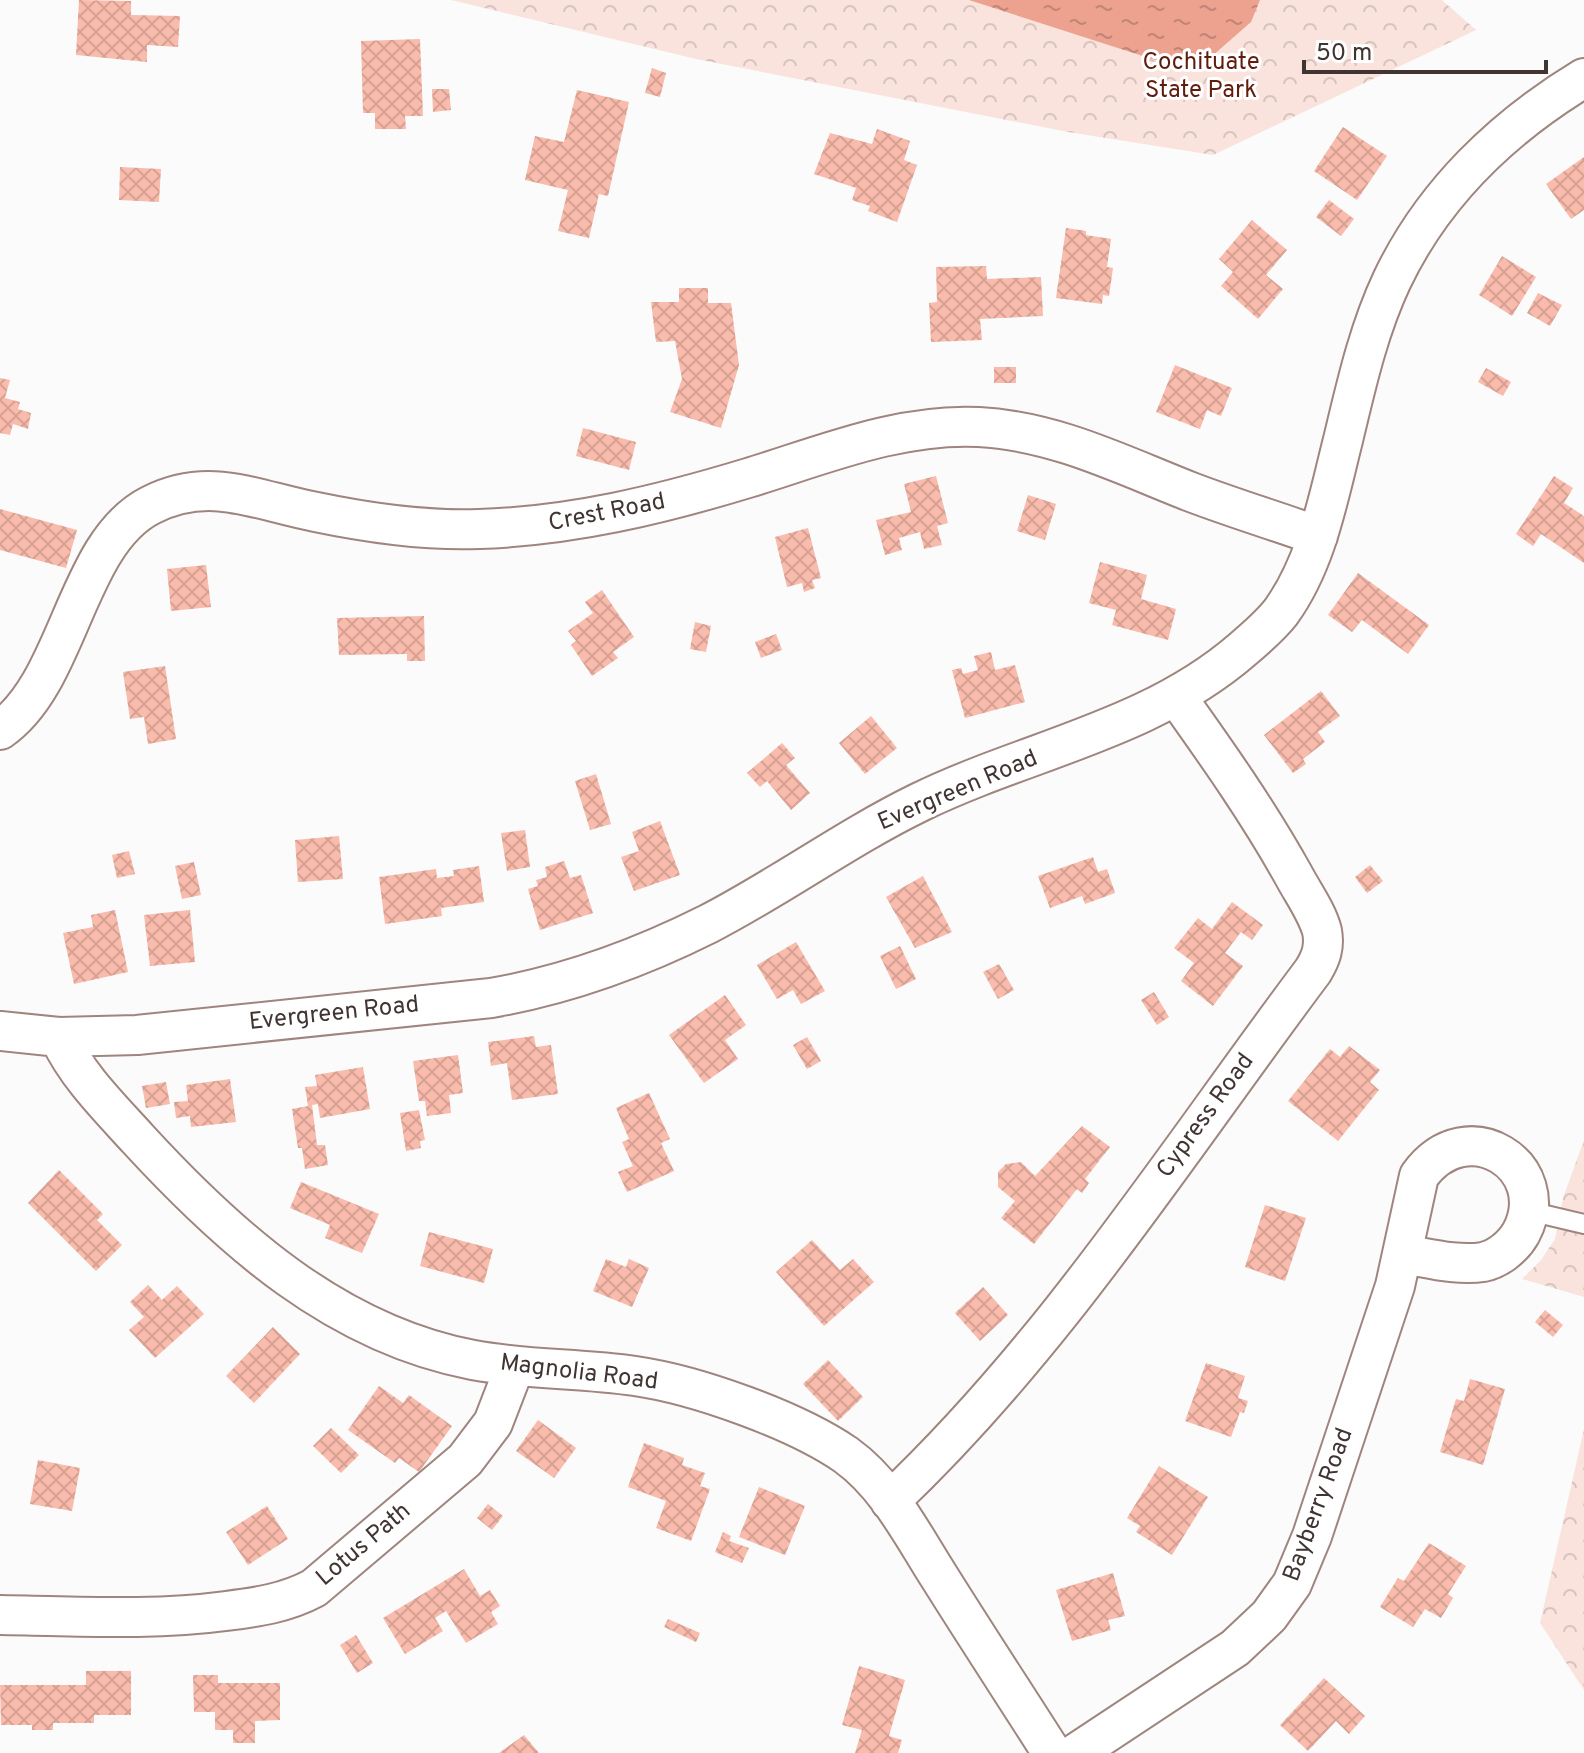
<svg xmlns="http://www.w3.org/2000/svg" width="1584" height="1753" font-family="Overpass,sans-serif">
  <defs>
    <pattern id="park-crowns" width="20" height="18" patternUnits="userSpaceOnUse" patternTransform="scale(2)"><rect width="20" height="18" fill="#fae3dd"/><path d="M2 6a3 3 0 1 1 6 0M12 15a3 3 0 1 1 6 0" fill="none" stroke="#d7c3be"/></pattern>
    <pattern id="water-ripples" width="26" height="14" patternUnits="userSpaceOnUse" patternTransform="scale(2)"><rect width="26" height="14" fill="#eca28f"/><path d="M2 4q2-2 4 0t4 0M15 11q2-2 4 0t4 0" fill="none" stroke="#c18575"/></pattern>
    <pattern id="building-cross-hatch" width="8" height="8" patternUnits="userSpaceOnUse" patternTransform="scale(2)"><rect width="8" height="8" fill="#f9bbab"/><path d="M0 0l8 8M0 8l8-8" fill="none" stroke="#d6a194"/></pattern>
  </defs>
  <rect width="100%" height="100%" fill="#fbfbfb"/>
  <path fill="url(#park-crowns)" d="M451,0H1442L1476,30L1213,155L1068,132L696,59Z
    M1584,1140V1297L1522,1279L1541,1260L1555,1239L1563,1198Z
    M1584,1429V1690L1540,1623Z"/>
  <path fill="url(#water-ripples)" d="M969,0H1260L1251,22L1211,57L1155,60Z"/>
  <path fill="url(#building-cross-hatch)" d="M79,0L131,1V15L180,16L178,47L147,45V62L76,55Z
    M420,39L423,116H405L406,129H375V113H363L361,41Z
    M652,68L666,73L660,97L645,93Z
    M432,89H449L451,110L433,112Z
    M577,90L629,102L608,196L599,194L589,238L558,231L568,190L525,180L535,136L564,142Z
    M1343,127L1387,156L1357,200L1314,171Z
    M877,129L910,141L904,160L917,165L897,222L868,211L870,206L852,200L856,188L814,174L830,133L872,144Z
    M1584,157V210L1571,219L1546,184Z
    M120,167L161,169L159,202L119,200Z
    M1329,200L1354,219L1341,236L1316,217Z
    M1252,220L1287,250L1266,275L1283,289L1258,319L1221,286L1233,272L1219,259Z
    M1066,228L1086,231V235L1111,239L1107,267L1113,268L1109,296L1103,295L1102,304L1056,298Z
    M1502,256L1536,277L1512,316L1479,295Z
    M986,266L987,279L1041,277L1043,316L980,319L982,340L931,342L929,303L937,302L936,267Z
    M679,288H708V303H731L739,365L721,428L670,412L682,379L675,341L656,342L651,302H679Z
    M1538,293L1562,305L1550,326L1527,313Z
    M1175,365L1232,388L1221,416L1207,410L1200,429L1156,412Z
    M994,367H1016V383H994Z
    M1486,368L1511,382L1503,396L1478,382Z
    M0,378L10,380L5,398L20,402L18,409L31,413L28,429L13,424L10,435L0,433Z
    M583,428L636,442L629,470L576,456Z
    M936,476L948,523L937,526L942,545L924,549L920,532L899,538L902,550L885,555L876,520L911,512L904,484Z
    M1554,476L1573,488L1564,503L1584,516V563L1541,534L1533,546L1516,534Z
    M1028,495L1056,504L1045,540L1017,531Z
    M0,509L77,530L66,568L0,550Z
    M808,528L821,578L812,580L815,588L804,592L802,583L787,587L775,537Z
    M1100,562L1147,575L1141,599L1176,609L1168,640L1112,625L1116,610L1089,603Z
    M206,565L211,607L171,611L167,569Z
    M1358,573L1429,625L1408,654L1362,620L1352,632L1328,615Z
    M602,590L634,637L613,652L618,658L592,676L571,645L576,641L568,631L593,613L585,602Z
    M424,616L425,661H407V654L339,655L337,618Z
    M695,622L711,626L706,652L690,649Z
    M776,634L782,650L761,658L755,642Z
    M991,652L995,670L1015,665L1025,702L965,718L952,670L961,668L963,674L978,670L974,656Z
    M165,666L176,739L148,744L144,717L130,719L123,672Z
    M1321,691L1340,716L1318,732L1325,742L1303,759L1306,764L1293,773L1264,735Z
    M871,716L897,748L865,774L839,743Z
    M782,743L795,758L786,765L810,793L791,810L767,781L760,787L747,773Z
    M596,774L611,824L590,830L575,781Z
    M660,821L680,875L634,891L621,857L639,851L632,832Z
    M525,830L530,867L507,871L501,833Z
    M339,836L343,879L298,882L295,840Z
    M129,851L135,874L117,878L112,855Z
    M1093,857L1098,872L1107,869L1115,893L1085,904L1082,896L1050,908L1038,876Z
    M564,861L570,878L581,875L593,913L540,930L528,889L538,886L536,880L547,877L545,867Z
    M194,862L201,895L182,899L175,866Z
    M1370,865L1383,881L1367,893L1355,877Z
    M479,866L484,902L441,908L442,916L385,924L379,877L436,869L437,878L454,876L453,870Z
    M923,876L952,932L915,948L886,897Z
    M1232,902L1263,925L1252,940L1241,932L1225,953L1243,966L1213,1006L1181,981L1194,963L1174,948L1198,918L1212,929Z
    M115,910L128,972L74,984L63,933L93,927L91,915Z
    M190,910L195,962L150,966L144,915Z
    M796,942L825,991L801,1004L793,990L777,999L757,965Z
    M900,946L916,979L896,989L880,956Z
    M999,964L1014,990L998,999L983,972Z
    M1154,992L1169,1017L1157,1025L1141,1000Z
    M725,995L746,1025L725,1040L738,1059L704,1083L669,1035Z
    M534,1036L536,1047L551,1045L558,1094L512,1100L507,1063L491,1066L488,1042Z
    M807,1037L821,1061L807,1069L793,1045Z
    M1349,1046L1380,1070L1370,1082L1379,1090L1338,1141L1288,1101L1330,1049L1340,1057Z
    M458,1055L463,1093L449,1095L451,1113L427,1116L425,1101H419L413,1061Z
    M363,1067L370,1109L320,1118L318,1104L312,1105L317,1145H325L328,1165L305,1169L302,1148H298L292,1109L308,1106L305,1087L317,1086L315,1075Z
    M230,1079L236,1122L191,1127L190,1116L176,1118L174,1102L188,1101L186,1085Z
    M166,1082L170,1104L146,1108L142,1086Z
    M649,1093L670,1139L661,1143L674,1171L627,1192L618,1172L633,1166L622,1142L629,1139L616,1108Z
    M419,1110L425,1140L420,1141L421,1148L406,1151L400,1113Z
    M1082,1126L1110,1147L1085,1179L1089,1183L1082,1193L1077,1189L1034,1244L1001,1218L1015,1201L998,1187V1172L1006,1164L1021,1162L1035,1176Z
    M59,1170L103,1214L97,1220L122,1245L96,1271L28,1203Z
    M301,1182L379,1214L362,1253L325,1238L330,1225L290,1208Z
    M1265,1205L1306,1218L1285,1281L1245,1267Z
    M429,1232L493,1249L484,1283L420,1266Z
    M812,1240L840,1270L853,1259L874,1282L824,1326L776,1272Z
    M606,1259L626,1267L629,1259L649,1268L632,1307L593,1291Z
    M148,1285L162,1300L177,1286L204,1314L155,1358L129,1330L144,1317L130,1302Z
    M983,1287L1008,1315L980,1341L955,1313Z
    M1545,1310L1563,1325L1553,1337L1535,1322Z
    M273,1327L300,1354L254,1403L226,1376Z
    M828,1360L863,1397L838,1421L803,1384Z
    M1206,1363L1245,1376L1238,1398L1248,1401L1244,1413L1240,1412L1231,1437L1185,1421Z
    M1470,1379L1505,1389L1483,1465L1440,1452L1456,1399L1464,1401Z
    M379,1386L403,1403L409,1395L452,1426L419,1472L399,1458L395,1463L348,1430Z
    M538,1420L576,1448L554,1478L516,1451Z
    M331,1428L359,1455L341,1473L313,1446Z
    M644,1443L684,1458L682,1465L705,1473L700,1486L710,1489L691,1541L656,1528L666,1501L628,1487Z
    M38,1460L80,1468L72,1511L30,1504Z
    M1159,1466L1208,1497L1172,1555L1136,1532L1140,1526L1127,1518Z
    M759,1487L805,1506L785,1555L739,1537Z
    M488,1504L503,1516L492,1530L477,1518Z
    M267,1506L288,1539L248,1565L226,1532Z
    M723,1532L731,1536L729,1541L749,1548L742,1563L715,1552Z
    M1429,1543L1466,1566L1448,1594L1453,1598L1441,1618L1425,1609L1413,1627L1380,1607L1398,1578L1404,1581Z
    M464,1569L480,1596L490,1590L500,1606L491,1612L498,1624L466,1643L446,1611L435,1618L443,1631L405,1654L383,1618Z
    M1113,1573L1125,1616L1108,1620L1111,1630L1072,1641L1056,1590Z
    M668,1619L700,1633L696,1642L664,1627Z
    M356,1635L373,1663L357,1673L340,1645Z
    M859,1666L905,1680L889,1736L902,1740L898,1753H855L862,1730L842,1725Z
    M86,1671H131V1715H94V1723H53V1730H32V1725H1L0,1685H86Z
    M193,1675H218V1683H280V1720L255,1721V1743H233V1730H215V1712H194Z
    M1324,1678L1365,1716L1349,1734L1336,1721L1308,1751L1280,1725Z
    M524,1735L539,1753H499Z"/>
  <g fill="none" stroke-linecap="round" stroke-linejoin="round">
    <defs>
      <path id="service" d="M1529,1211L1584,1224"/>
      <path id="minor" d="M0,730C70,682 75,543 151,505C210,475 257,501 316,512C369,523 424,531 479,529C572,526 659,505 748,478C823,455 899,423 979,427C1055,431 1122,465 1191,492C1233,508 1276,521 1318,536
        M0,1031L59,1037L137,1035L491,998C566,985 640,958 708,924C780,887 846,838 920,802C1027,750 1150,730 1243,649C1256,638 1270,626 1281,612C1317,562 1328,499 1343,440C1356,386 1368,331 1392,280C1433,194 1503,127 1584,78
        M59,1037C78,1077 109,1107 138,1139C230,1239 336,1334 473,1360C527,1370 581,1368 635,1376C697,1385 795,1420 846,1455C888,1485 913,1536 940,1578C977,1637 1015,1695 1052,1753
        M890,1501C1055,1345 1177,1152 1313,971C1321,958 1325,947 1322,931C1317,912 1303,893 1294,876C1259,813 1218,755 1176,696
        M0,1615C76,1616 151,1621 226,1611C258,1607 286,1603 314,1588L465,1460L493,1423L515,1366
        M1076,1753L1235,1648L1269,1616L1292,1584L1312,1536L1395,1286L1419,1176C1467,1109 1556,1167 1521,1233C1513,1247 1498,1259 1483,1262C1457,1266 1428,1258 1403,1254"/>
    </defs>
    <use href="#service" stroke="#9f857e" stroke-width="22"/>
    <use href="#minor" stroke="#9f857e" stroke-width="42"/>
    <use href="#service" stroke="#fff" stroke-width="18"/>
    <use href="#minor" stroke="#fff" stroke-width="38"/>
  </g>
  <g text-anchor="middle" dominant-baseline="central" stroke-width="6" stroke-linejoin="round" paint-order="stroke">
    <g font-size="24" fill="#5f1d0d" stroke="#fff">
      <text x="1201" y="63">Cochituate<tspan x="1201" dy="28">State Park</tspan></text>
    </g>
    <g font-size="24" fill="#403532" stroke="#fff">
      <text transform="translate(607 513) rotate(-11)">Crest Road</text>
      <text transform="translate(958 791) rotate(-23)">Evergreen Road</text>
      <text transform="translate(334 1014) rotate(-6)">Evergreen Road</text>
      <text transform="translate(1206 1116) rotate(-54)">Cypress Road</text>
      <text transform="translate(579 1373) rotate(7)">Magnolia Road</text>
      <text transform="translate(1319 1505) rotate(-70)">Bayberry Road</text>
      <text transform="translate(364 1545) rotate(-40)">Lotus Path</text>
    </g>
  </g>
  <path d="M1304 60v12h242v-12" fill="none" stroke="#403532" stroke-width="4"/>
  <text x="1316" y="60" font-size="24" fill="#403532" stroke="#ffffff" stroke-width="6" paint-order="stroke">50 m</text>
</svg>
